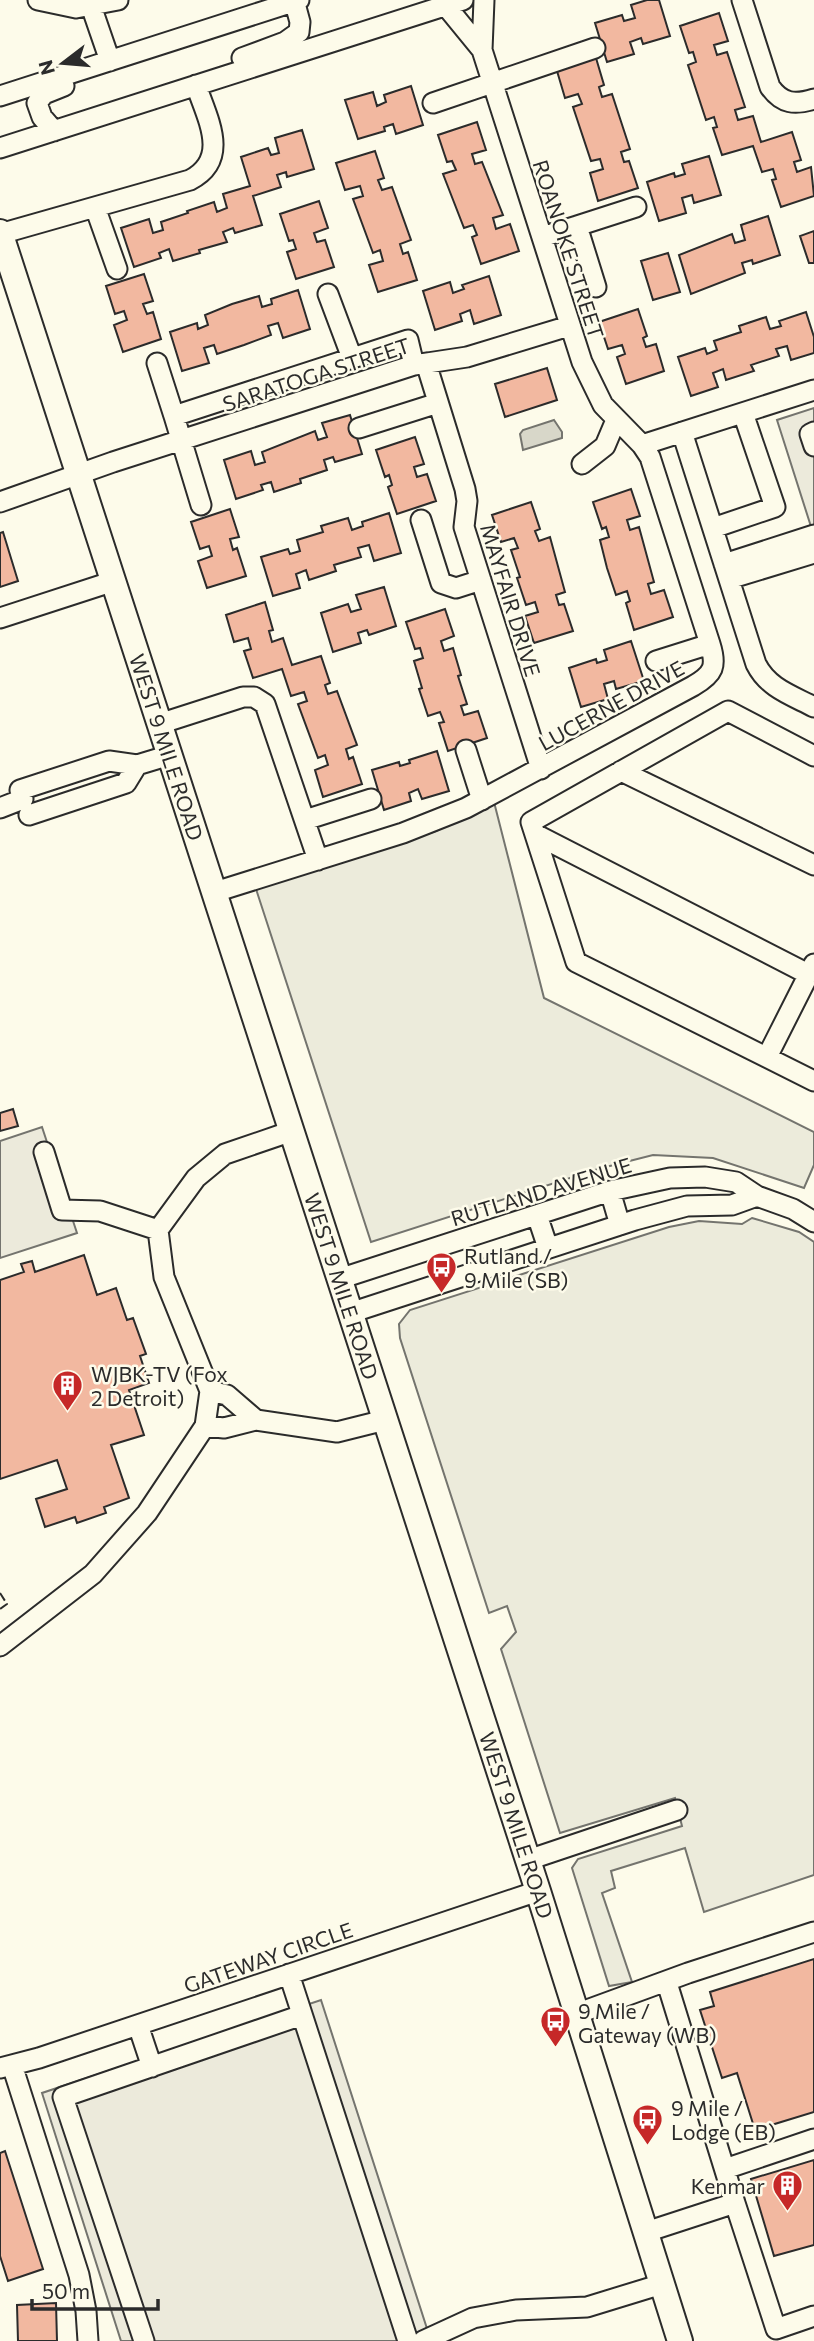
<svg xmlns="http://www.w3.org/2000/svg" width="814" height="2341" font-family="Commissioner,sans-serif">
  <rect width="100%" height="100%" fill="#fdfbea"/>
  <path fill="#ecebdb" stroke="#74746e" stroke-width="2" d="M494,802L544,998L814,1132V1165L804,1188L713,1158L653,1155L598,1169L371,1242L256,889L436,831Z
    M752,1218L799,1232L814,1242V1875L704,1912L685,1848L611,1871L615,1888L602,1893L632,1982L609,1986L572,1868L578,1859L682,1826L675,1798L560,1833L501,1649L516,1632L507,1606L489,1613L400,1338L399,1324L410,1310L669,1227L699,1221L742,1224Z"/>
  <path fill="#eceadb" stroke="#74746e" stroke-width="2" d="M814,408V536L777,420Z
    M42,1127L77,1233L0,1258V1141Z
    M321,2000L431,2341H121L42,2093Z"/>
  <path fill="#d8d7c9" stroke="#74746e" stroke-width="2" d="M554,420L562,432V438L523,450L520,434L523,430Z"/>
  <path fill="#f2b8a0" stroke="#2b2b2b" stroke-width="2" d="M647,0H659L670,36L643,44L641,38L630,42L634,54L607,62L595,23L622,15L624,21L635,18L631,5Z
    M719,13L728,41L714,45L717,55L727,52L745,107L735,110L738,120L753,116L761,142L792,132L801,160L794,162L797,172L811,167L814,196L781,207L772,180L776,179L773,169L762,172L753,146L722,155L713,128L717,127L714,117L706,120L688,65L696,62L693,52L689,53L680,26Z
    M596,58L604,85L599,87L602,97L612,94L630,149L621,152L624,162L629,161L638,188L598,201L590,173L603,169L600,159L591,161L573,107L582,104L578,94L565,98L557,71Z
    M411,86L423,125L396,134L393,124L384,127L385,131L358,139L345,100L373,92L377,106L386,102L384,95Z
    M477,122L486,150L472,154L475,164L482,162L503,215L493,218L496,229L510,224L519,251L481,264L472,237L477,235L473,225L464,228L443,174L456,170L452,161L447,162L438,135Z
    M302,130L314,169L287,177L286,172L277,175L281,187L253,196L262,225L235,233L233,228L223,232L227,242L199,250L200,253L173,261L169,249L159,253L161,258L134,267L121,228L149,219L153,233L163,230L161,222L188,213L187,211L214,202L217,212L227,208L223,194L250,186L241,157L268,148L271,155L279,153L275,138Z
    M375,151L384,178L378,180L382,190L392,187L411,240L400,244L403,254L408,252L417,280L378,292L369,265L383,261L380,250L373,253L353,199L363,196L360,186L345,190L336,163Z
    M709,156L721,195L694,203L692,195L682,198L686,213L659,221L647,182L674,173L675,177L685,174L682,164Z
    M319,201L328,228L314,233L317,242L325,240L334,267L296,279L287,252L296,249L293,240L289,241L280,214Z
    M768,216L780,255L753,264L752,260L742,263L745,273L691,294L679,255L732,234L735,243L745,240L741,225Z
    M814,231V263H809L800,236Z
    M668,253L680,292L653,300L641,261Z
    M144,274L153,301L143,304L147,314L153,312L161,339L123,352L114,325L127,320L124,311L115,314L106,286Z
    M489,276L501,315L474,324L470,310L460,314L462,321L435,330L423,291L450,282L453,293L464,289L462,285Z
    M298,290L310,329L283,338L278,323L268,326L271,335L244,345L217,354L214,345L204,348L209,363L182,371L170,332L197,323L198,329L208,325L205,315L232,304L259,296L262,307L272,304L271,299Z
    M638,309L647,336L643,338L646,347L656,344L664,371L626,384L617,357L625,354L622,345L608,349L599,322Z
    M806,312L814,337V353L791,360L787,346L776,349L779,356L751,365L754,371L726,380L723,369L713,373L718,387L691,396L678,357L705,348L707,354L717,350L714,341L741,332L739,326L766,317L770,329L781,326L779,321Z
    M547,368L557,400L505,417L495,384Z
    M350,415L362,454L335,462L333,457L324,460L327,470L300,479L301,483L274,492L271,482L261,485L263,490L236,499L224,460L251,451L255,465L265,462L262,452L315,431L318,440L327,437L322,423Z
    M415,437L424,464L414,467L417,477L427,474L436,501L397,514L388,487L392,485L389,475L385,477L376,450Z
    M631,489L640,516L627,520L630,530L639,527L654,582L648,584L651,594L664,590L673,617L634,630L626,603L630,601L627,591L616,595L607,568L600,540L609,537L606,527L602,529L593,502Z
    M531,502L540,529L535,531L539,541L550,537L565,592L556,595L559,605L564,604L573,631L534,643L525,616L538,612L535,602L526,605L517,578L520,577L511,550L518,548L514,538L501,542L492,515Z
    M230,509L239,537L230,539L233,550L237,548L246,576L207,588L198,561L212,556L209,546L200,549L191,522Z
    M389,513L401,553L374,561L369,545L358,548L361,557L334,565L336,571L309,580L306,570L296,574L300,588L273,596L261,557L288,549L290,554L300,551L297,540L323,532L321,526L348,518L352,530L363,526L362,522Z
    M3,532L18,581L0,587V533Z
    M384,587L396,626L369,635L367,630L358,633L361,643L333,652L321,613L348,604L351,612L361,609L356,595Z
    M265,602L273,630L269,631L272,642L283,638L292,665L321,656L330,683L325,685L328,694L337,691L357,745L346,749L349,759L353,757L362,784L323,797L315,770L328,765L325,755L318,758L298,704L307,701L304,692L291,696L282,669L253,678L244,651L251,649L248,638L234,642L226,615Z
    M445,609L454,636L441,641L444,651L453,648L461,675L458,676L467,704L461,706L464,715L478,711L487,738L448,751L439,723L444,722L440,712L428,716L419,689L422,688L414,661L423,658L420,648L415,649L406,622Z
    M631,641L644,681L616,689L614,681L604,684L608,699L581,707L569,668L596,659L597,663L607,660L604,650Z
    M437,751L449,791L422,799L418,789L409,793L411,801L384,810L372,770L399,762L400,766L410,763L409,760Z
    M13,1109L18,1126L0,1131V1113Z
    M84,1255L97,1295L116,1288L127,1320L133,1318L146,1354L140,1356L149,1383L129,1390L144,1435L111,1445L129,1498L104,1507L106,1513L77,1523L75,1517L45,1527L36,1499L67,1489L57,1460L0,1479V1280L24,1272L21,1264L32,1261L35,1272Z
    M814,1959V2112L755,2130L737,2073L722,2078L700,2010L714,2006L710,1992Z
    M5,2151L43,2269L8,2281L0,2256V2153Z
    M814,2160V2245L774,2256L751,2179Z
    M56,2303L57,2341H18L17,2305Z"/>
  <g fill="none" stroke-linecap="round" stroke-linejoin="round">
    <defs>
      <path id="minor" d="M38,0L76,8L118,0
        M89,0L110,61
        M742,0L770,87C782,104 795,105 814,99
        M482,50L484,0
        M242,58L285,42L299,32L300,22L294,0
        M0,96L299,0
        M433,103L595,48
        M54,131L42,117L37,103L44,94L64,86
        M0,148L463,0
        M95,207L117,269
        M577,226L636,207
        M0,234L190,180C231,159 207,118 196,85
        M542,237L577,226L596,287
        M328,294L352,358
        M157,363L174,416
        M426,363L465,489L467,501L464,527L541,769
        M359,428L438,403
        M682,432L756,664C768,688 791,695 814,707
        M814,432L810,434L814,446
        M642,445L814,390
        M582,464L605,446L616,420
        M0,502L113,462L414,365L467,357L569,326
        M201,505L174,416L408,340L414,365
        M421,520L441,583L456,588L481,580
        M713,528L775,507L743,413
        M724,564L814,535
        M729,579L814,553
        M0,618L114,581
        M656,661L710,644
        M159,724L243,697H254L265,704L318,860
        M466,750L482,800
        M814,756L728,711L531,822L576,962L814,1081
        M621,771L814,865
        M20,790L109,761L137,765L170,755
        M0,808L23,799
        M29,815L126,783L137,765
        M305,820L371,799
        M535,834L808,974
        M215,892L403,833L466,808L693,686C714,674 717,666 710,644L650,457L642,445L603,405L582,362L482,50L446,6
        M767,1057L814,964
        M44,1152L62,1210L100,1211L158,1230
        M610,1191L620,1225
        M537,1215L548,1248
        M339,1279L610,1191L670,1178L705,1177L736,1182L757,1196L793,1209L814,1222
        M350,1313L635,1220L687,1206L732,1205L757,1196
        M210,1391L227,1395L256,1420
        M205,1426L224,1428L256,1420L337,1432L385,1420
        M0,1646L93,1574L147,1513L205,1426L210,1391L164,1277L158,1230L196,1178L225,1154L292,1131
        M528,1860L677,1810
        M289,1974L408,2341
        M576,2014L688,1973L814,1932
        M138,2025L152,2067
        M12,2065L79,2275L86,2311L88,2341
        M0,2068L39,2058L538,1891
        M725,2169L814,2139
        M735,2203L776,2329L814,2316
        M646,2232L735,2203L667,1983
        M144,2341L63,2097L302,2015
        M423,2341L473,2318L516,2310L587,2307L662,2284"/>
      <path id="major" d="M0,232L538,1891L680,2341"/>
    </defs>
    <use href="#minor" stroke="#2b2b2b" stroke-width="23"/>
    <use href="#major" stroke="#2b2b2b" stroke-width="28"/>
    <use href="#minor" stroke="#fdfbea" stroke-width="19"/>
    <use href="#major" stroke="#fdfbea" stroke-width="24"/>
    <path stroke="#2b2b2b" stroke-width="2" stroke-dasharray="9 3.5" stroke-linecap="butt" d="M0,1593L7,1604L0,1609"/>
  </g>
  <defs>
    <symbol id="bus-pin" viewBox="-11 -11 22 30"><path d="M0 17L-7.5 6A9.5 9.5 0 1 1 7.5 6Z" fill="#c62828" stroke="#fdfbea"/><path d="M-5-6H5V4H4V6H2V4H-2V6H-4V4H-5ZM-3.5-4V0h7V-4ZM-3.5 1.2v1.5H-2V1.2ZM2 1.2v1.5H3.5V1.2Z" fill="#fff"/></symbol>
    <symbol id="building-pin" viewBox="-11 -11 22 30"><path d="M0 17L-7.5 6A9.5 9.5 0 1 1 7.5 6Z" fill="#c62828" stroke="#fdfbea"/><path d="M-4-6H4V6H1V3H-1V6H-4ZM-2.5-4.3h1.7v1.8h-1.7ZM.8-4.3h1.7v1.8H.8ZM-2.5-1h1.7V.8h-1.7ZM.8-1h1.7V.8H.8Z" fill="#fff"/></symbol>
  </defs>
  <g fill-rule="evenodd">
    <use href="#bus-pin" x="424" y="1250" width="35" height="47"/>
    <use href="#building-pin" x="50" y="1368" width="35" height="47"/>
    <use href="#bus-pin" x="538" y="2004" width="35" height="47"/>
    <use href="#bus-pin" x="630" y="2102" width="35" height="47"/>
    <use href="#building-pin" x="770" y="2168" width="35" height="47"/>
  </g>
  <g text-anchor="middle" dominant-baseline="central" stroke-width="5" stroke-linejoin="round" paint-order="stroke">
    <g font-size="21" fill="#2b2b2b" stroke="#fdfbea">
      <text transform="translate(569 249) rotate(72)">ROANOKE STREET</text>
      <text transform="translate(316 374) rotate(-18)">SARATOGA STREET</text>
      <text transform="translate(511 600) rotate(73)">MAYFAIR DRIVE</text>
      <text transform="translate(611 705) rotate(-29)">LUCERNE DRIVE</text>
      <text transform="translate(167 747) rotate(72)">WEST 9 MILE ROAD</text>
      <text transform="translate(541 1191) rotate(-17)">RUTLAND AVENUE</text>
      <text transform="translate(342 1286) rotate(72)">WEST 9 MILE ROAD</text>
      <text transform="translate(517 1825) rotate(72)">WEST 9 MILE ROAD</text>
      <text transform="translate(268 1957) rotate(-19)">GATEWAY CIRCLE</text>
    </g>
    <g font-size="21" fill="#2b2b2b" stroke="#fdfbea" text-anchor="start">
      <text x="464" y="1255">Rutland /<tspan x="464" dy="24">9 Mile (SB)</tspan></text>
      <text x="91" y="1373">WJBK-TV (Fox<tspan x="91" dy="24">2 Detroit)</tspan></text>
      <text x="578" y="2010">9 Mile /<tspan x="578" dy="24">Gateway (WB)</tspan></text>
      <text x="671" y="2107">9 Mile /<tspan x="671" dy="24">Lodge (EB)</tspan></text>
      <text x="765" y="2185" text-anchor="end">Kenmar</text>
    </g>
  </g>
  <g transform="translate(63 63) rotate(254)" stroke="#fdfbea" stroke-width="5" paint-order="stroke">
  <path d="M0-5L12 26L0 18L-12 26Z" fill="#2b2b2b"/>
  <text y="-10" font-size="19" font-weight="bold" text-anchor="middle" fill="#2b2b2b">N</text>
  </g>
  <path d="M32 2299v10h126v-10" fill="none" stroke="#2b2b2b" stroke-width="3.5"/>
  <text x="42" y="2299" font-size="21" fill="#2b2b2b" stroke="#fdfbea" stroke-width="5" paint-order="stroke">50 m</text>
</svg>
